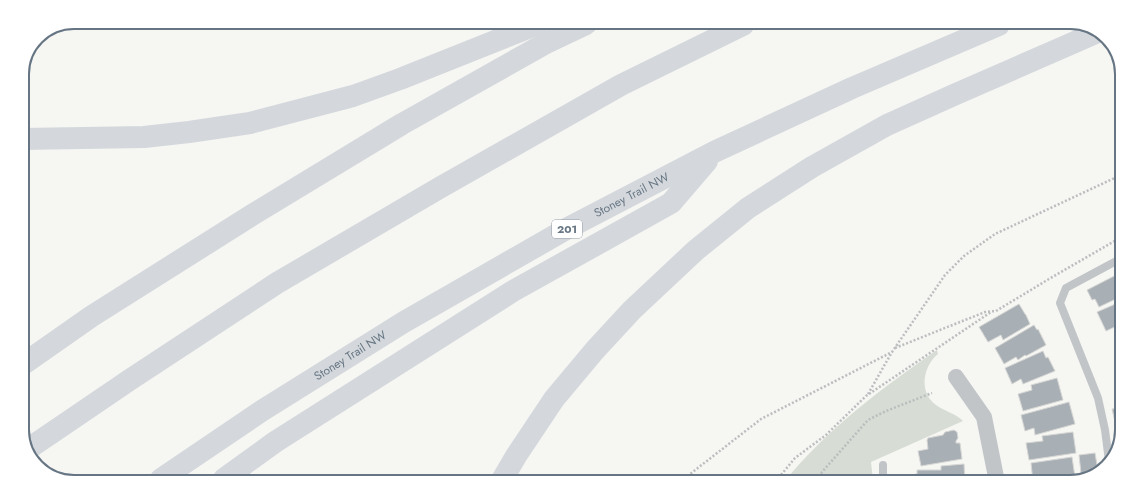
<svg xmlns="http://www.w3.org/2000/svg" width="1144" height="504" font-family="Jost,sans-serif">
  <rect width="100%" height="100%" fill="#f6f6f3"/>
  <path fill="#d7ddd4" d="M937,350L938,354C922,367 918,395 939,407C947,412 956,414 963,421L871,462L873,481H785C826,430 883,387 937,350Z"/>
  <path fill="#a9b0b5" stroke="#d7d7d5" d="M1120,273V297L1099,307L1095,299L1092,300L1087,290Z
    M1120,302L1119,325L1106,331L1097,312Z
    M1019,304L1025,314L1026,315L1030,324L1003,340L1001,335L988,342L979,327Z
    M1034,325L1037,330L1038,329L1046,345L1026,356L1025,355L1018,360L1016,357L1004,364L995,348Z
    M1043,351L1046,358L1048,357L1055,371L1023,384L1021,379L1012,384L1005,368Z
    M1057,378L1063,400L1023,411L1018,394L1032,390L1031,385Z
    M1069,402L1075,424L1035,435L1034,428L1025,431L1021,415Z
    M1119,408L1118,425L1116,426L1112,409Z
    M954,430L957,432L958,438L956,441V443H960L962,459L921,466L918,451L928,449L927,440L928,438L943,435L945,432Z
    M1073,432L1076,453L1029,460L1026,443L1043,441L1042,436Z
    M1095,453L1098,471L1081,473L1079,455Z
    M1072,457L1075,477L1033,482L1031,463Z
    M964,464L965,482L915,481V474H917V470H941V466Z"/>
  <g fill="none" stroke-linecap="round" stroke-linejoin="round">
    <path stroke="#bbbdbf" stroke-width="2.5" stroke-dasharray="2 2" stroke-linecap="butt" d="M895,348L985,312L996,311L1049,279L1120,238
      M868,394L892,352
      M681,481L761,419L892,352L945,275L964,256L995,234L1121,175
      M776,481L795,458L826,435L866,396L991,312
      M818,481L822,472L868,420L886,411L932,393"/>
    <path stroke="#c1c5c8" stroke-width="8" d="M1109,461L1105,430L1098,398L1060,303L1066,288L1120,259
      M883,465V481"/>
    <path stroke="#c1c5c8" stroke-width="16" d="M956,377L984,417L997,482"/>
    <g stroke="#d4d8dc" stroke-width="22">
      <path d="M22,139L144,137L189,132L250,123L353,96L400,79L538,24"/>
      <path d="M22,365L92,316L252,215L402,124L548,42L586,24"/>
      <path d="M28,449L131,379L277,283L441,187L621,85L743,25"/>
      <path id="s1" d="M161,479L263,410L404,322L568,228L714,152L852,88L999,25"/>
      <path d="M224,479L275,442L513,291L671,203L707,161"/>
      <path d="M502,480L516,456L554,399L595,350L632,310L696,250L748,208L812,167L887,125L956,94L1098,32"/>
    </g>
  </g>
  <g text-anchor="middle" dominant-baseline="central" stroke-width="4" stroke-linejoin="round" paint-order="stroke">
    <rect fill="#fff" stroke="#949ea8" stroke-width="1" x="552" y="220" width="30" height="18" rx="3"/>
    <g font-size="11" font-weight="bold" fill="#667583">
      <text x="567" y="229">201</text>
    </g>
    <g font-size="12" fill="#667583" stroke="#fff">
      <text stroke="none"><textPath href="#s1" startOffset="550">Stoney Trail NW</textPath></text>
      <text stroke="none"><textPath href="#s1" startOffset="226">Stoney Trail NW</textPath></text>
    </g>
  </g>
  <path d="M0 0H1144V504H0ZM74 29H1070A45 45 0 0 1 1115 74V430A45 45 0 0 1 1070 475H74A45 45 0 0 1 29 430V74A45 45 0 0 1 74 29Z" fill="#fff" fill-rule="evenodd"/>
  <path fill="none" stroke="#667583" stroke-width="2" d="M74 29H1070A45 45 0 0 1 1115 74V430A45 45 0 0 1 1070 475H74A45 45 0 0 1 29 430V74A45 45 0 0 1 74 29Z"/>
</svg>
